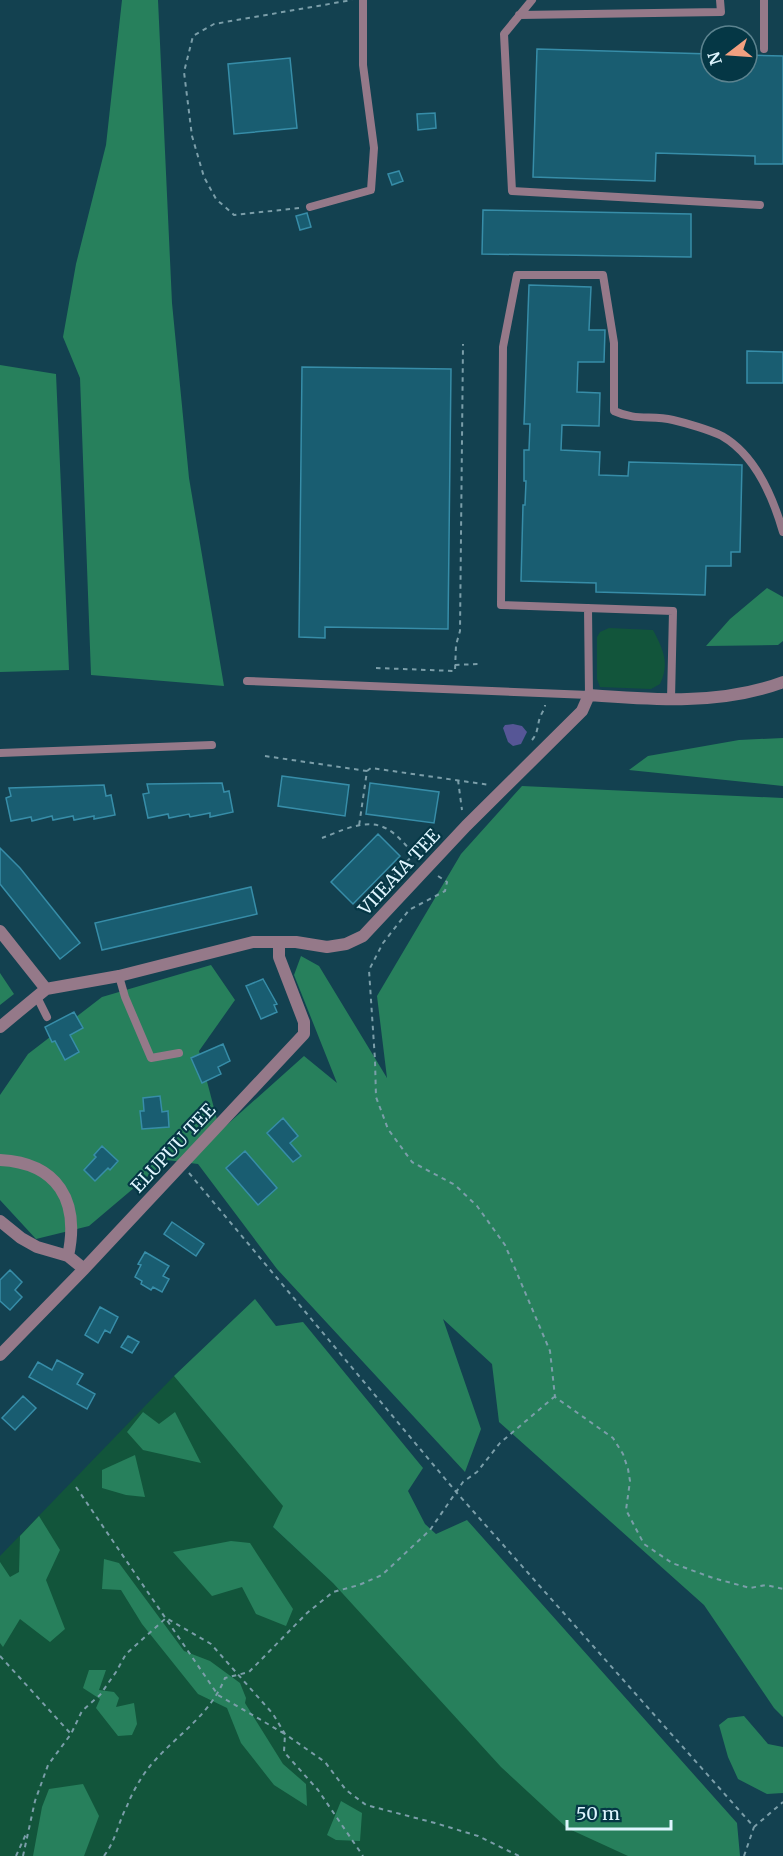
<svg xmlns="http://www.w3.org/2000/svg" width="783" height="1856" font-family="Merriweather,serif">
  <rect width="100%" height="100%" fill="#134150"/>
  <path fill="#12553b" d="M609,628L653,630C663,649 670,663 660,684L651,689L600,687L597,679V637L600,632Z
    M174,1376L284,1506L273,1527L628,1856H0V1556Z"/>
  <path fill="#27805c" d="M122,0H158L172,303L189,478L224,686L91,675L80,378L63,337L76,264L106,145Z
    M0,365L56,374L69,670L0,672Z
    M767,588L783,597V641L778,645L706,646L730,619Z
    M783,738V786L629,770L648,756L739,740Z
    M522,786L783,798V1717L774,1708L704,1605L499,1422L492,1364L443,1319L481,1429L465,1472L277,1269L198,1164L167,1160L89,1226L36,1239L0,1200V1095L28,1054L102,997L211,965L235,1000L199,1051L220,1131L304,1056L337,1083L294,975L301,956L319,966L387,1078L377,996L461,854Z
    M0,973L14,994L0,1005Z
    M255,1299L276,1326L303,1322L423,1468L408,1491L425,1524L436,1534L467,1520L737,1823L740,1856H628L567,1828L501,1767L333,1583L273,1527L283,1506L174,1376Z
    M143,1412L159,1424L175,1412L201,1463L143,1450L127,1432Z
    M135,1455L145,1497L126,1495L102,1488V1470Z
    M39,1516L60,1550L46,1580L65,1629L50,1642L20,1619L3,1647L0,1643V1562L10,1577L19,1572L20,1536Z
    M231,1541L250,1543L293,1609L286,1626L256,1614L242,1587L212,1596L173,1552Z
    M104,1559L119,1563L184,1651L210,1661L240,1683L246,1698L245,1703L283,1764L306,1784L307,1806L274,1785L241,1743L227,1708L198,1694L142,1624L121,1590L102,1589Z
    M89,1670H106L99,1690L114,1692L119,1698L116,1707L134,1703L137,1724L132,1735L118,1736L96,1708L100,1699L83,1688Z
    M744,1716L768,1744L783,1747V1793L767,1794L738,1779L728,1757L719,1725L728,1718Z
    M83,1784L99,1816L84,1856H33L42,1807L49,1789Z
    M341,1801L362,1813L360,1841L336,1840L327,1835Z"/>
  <path fill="#565696" d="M513,724L522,726L527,732L521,744L513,746L508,742L503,728L505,725Z"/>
  <path fill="#195d71" stroke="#378da8" stroke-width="1.5" d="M537,49L711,54V72H747V55L783,56V164H755V156L656,153L655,181L533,177Z
    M290,58L297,128L234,134L228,64Z
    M435,113L436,128L418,130L417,114Z
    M399,171L403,181L392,185L388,174Z
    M483,210L691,214V257L482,254Z
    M307,213L311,227L300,230L296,216Z
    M529,285L591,287L589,330H605L604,362H578L577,392L600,393L599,426L562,425L561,450L600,452L599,475L628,476L629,462L742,465L740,552H731V566H706L705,595L596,592V583L521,581L523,505H525L526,481H524V450H529L530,424H524Z
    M747,351L783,352V383H747Z
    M302,367L451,369L448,629L325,627V638L299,637Z
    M282,776L349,785L345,816L278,806Z
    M222,783L224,792L229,791L233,812L210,817V813L190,817L189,814L169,818L168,814L148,818L143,794L149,793L147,784Z
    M370,783L439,792L434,823L366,814Z
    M104,785L106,796L111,795L115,815L94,819V816L74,820L73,816L53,820L52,816L32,821L31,817L11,821L6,798L11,796L9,788Z
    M378,834L400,856L353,904L331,882Z
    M0,848L20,868L80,943L60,959L0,884Z
    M251,887L257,914L102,950L95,923Z
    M263,979L277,1004L274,1005L277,1012L261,1019L246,986Z
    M74,1012L83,1028L70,1035L79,1052L65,1060L55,1041L52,1042L45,1027Z
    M223,1044L230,1061L218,1067L221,1074L202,1083L191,1058Z
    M160,1096L162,1112L168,1111L169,1127L142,1129L140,1111H144L143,1098Z
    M283,1118L298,1136L290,1143L301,1156L293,1162L267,1133Z
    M102,1146L118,1161L110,1170L108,1168L95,1181L84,1170L96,1157L94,1155Z
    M245,1151L277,1188L258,1205L226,1168Z
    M172,1222L204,1244L196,1256L164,1234Z
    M145,1252L169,1266L163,1276L169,1279L162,1292L153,1287L151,1290L141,1284L142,1281L135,1277L141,1265L138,1264Z
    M10,1270L22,1282L15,1290L22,1297L10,1310L0,1301V1280Z
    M100,1307L118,1317L110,1333L105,1330L98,1343L85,1335Z
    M128,1336L139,1342L132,1353L121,1347Z
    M57,1360L83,1374L77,1384L95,1394L87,1409L29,1377L38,1362L52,1370Z
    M23,1396L36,1408L15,1430L2,1418Z"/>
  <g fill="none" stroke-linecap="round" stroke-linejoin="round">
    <path stroke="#7b9ea9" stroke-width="2" stroke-dasharray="4.5 4.5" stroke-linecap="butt" d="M299,208L234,215L216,199L204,177L192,136L184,72L193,36L214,24L352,0
      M455,665L478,664
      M376,668L455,671L456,645L460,631L463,344
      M532,740C539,732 537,723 541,715C543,711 545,708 545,705
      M265,756L367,771L359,826
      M367,771L371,768L490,785
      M458,780L462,810
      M322,838C341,831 367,817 387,829C399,835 409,850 419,859
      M438,876L447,882L445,891L409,910L383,943L369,970L375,1060L376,1097L388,1129L412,1162L455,1185L477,1206L505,1245L550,1351L555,1397L613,1438L623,1454L628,1469L630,1481L626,1510L644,1544L672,1563L713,1578L750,1588L766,1585L783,1589
      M382,888L414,854
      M189,1173L457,1493L754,1827L783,1802
      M76,1487L218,1695L285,1734L284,1752L318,1790L363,1856
      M0,1656L71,1734
      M16,1856L26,1834
      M23,1856L35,1801L48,1765L71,1734L82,1711L100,1695L116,1672L126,1654L166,1618L211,1644L273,1714L285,1734L325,1762L346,1790L366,1805L435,1823L478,1836L519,1856
      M104,1856C116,1840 118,1823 127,1806C132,1793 141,1777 150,1766C176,1735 209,1717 225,1678L249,1672L307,1613L333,1592L359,1585L382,1575L430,1530L463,1482L477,1472L500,1443L554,1397
      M744,1856L754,1827"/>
    <path stroke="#957989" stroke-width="8" d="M532,0L504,34L512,191L760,205
      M764,0V49
      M519,15L721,12L720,0
      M310,207L371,190L374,148L363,65V0
      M247,681L589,695L588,608
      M671,699L673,611L501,605L503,347L517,275H603L614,343V411C636,421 651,415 673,420C686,423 710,430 722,436C755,455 773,497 783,532
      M0,753L212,745
      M119,976L125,997L151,1058L179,1053
      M37,997L47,1017"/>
    <path stroke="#957989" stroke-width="12" d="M0,931L46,989
      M0,1027L46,989L119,976L253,942H296L327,947L346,944L363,936L466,826L582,711L589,695C653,700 722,705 783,682
      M0,1160C58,1163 80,1201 68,1256
      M0,1221L21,1238L37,1247L68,1256L84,1269
      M0,1355L84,1269L304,1034V1022L279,957V942"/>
  </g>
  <g text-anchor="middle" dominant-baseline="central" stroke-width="4.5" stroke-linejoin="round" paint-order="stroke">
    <g font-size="18" fill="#def5fe" stroke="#053745">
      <text transform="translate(399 872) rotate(-47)">VIIEAIA TEE</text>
      <text transform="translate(173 1148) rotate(-47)">ELUPUU TEE</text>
    </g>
  </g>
  <g transform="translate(729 54) rotate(253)"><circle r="28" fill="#053745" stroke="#5c838f" stroke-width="1.5"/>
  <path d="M0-4.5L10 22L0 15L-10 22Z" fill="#f2a080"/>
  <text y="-9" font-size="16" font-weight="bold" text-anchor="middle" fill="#def5fe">N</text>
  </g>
  <path d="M567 1820v9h104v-9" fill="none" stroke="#def5fe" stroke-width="3"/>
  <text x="576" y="1820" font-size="18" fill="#def5fe" stroke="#053745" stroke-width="4.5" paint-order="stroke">50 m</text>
</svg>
